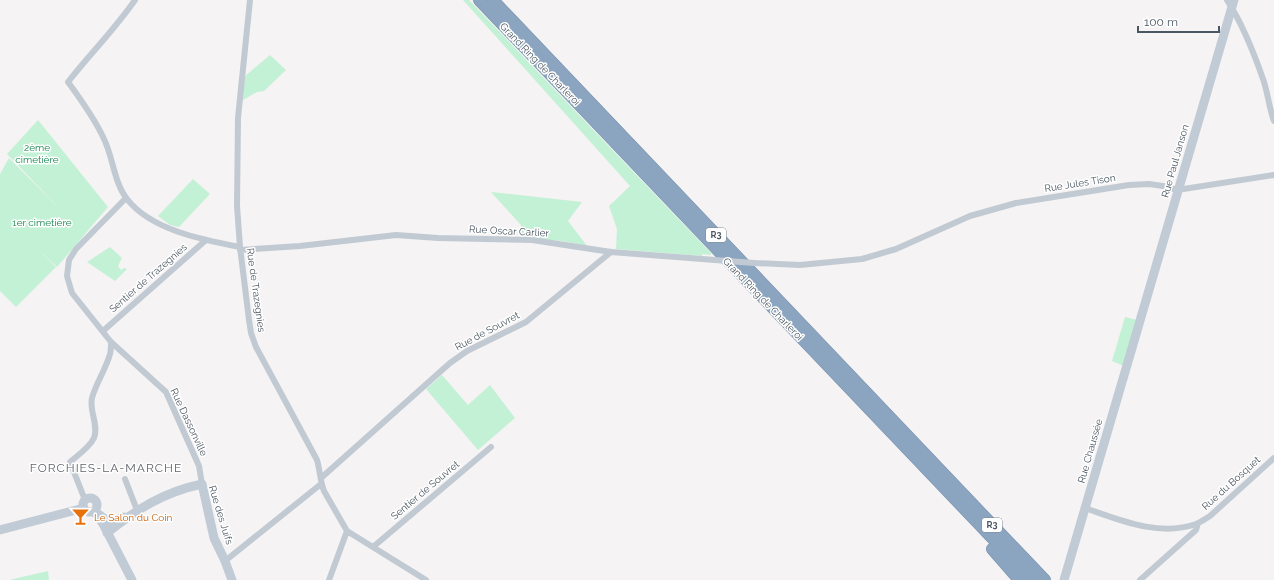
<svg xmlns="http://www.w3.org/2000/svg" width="1274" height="580" font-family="Raleway,sans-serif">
  <rect width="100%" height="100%" fill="#f5f3f3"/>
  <path fill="#c3f1d5" d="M463,0H469L711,253V255L702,254V256L616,249L617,229L609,206L630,186Z
    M270,55L286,70L264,91L257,92L243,100L244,77Z
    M38,120L108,207L57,267L39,250L56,267L16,307L0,291V174L9,158L62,211L7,154Z
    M193,179L210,194L179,227L170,225L158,216Z
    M491,192L582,202L568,221L587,246L562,241L521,238V225Z
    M110,247L122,258L118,266L121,270L124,268L127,269L115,281L87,262Z
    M1125,317L1137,320L1124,366L1112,361Z
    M442,375L468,405L490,385L515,418L478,450L426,389Z
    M48,571L49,580H9Z"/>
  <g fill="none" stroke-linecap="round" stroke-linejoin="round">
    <defs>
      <path id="highway" d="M479,0L1032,580
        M493,0L1045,580
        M992,549L1019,580"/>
    </defs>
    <use href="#highway" stroke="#7690ad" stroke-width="12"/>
    <path stroke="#c1cad2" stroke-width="6" d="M135,0C115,29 90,54 68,82C82,101 95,119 104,139C113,157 114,183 127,199C151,230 203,240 240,247
      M250,0L238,118L237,206L240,247L249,320L251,333L256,347L317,460C320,470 320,481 324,491L347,531L426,580
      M1227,0C1242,23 1254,53 1263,79C1268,93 1269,108 1274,121
      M126,198L76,249L69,260L67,276L72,293L111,342L166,392L199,466L202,484
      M240,250L300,246L396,235L438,238L532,240L611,252L715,260
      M754,263L800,265L862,259L896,249L970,216L1016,203L1129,185L1149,184L1163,186L1177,190L1274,175
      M103,331L206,240
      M321,478L450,363L467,351L526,322L611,252
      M125,479L137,510
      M85,500L70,462C78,455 89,448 94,438C99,425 89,411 92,398C96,383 106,369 110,354C111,351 111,346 111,342
      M1085,508C1120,520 1159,537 1196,524C1201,522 1205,519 1210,516L1274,458
      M373,547L491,447
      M225,561L321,484
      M329,580L347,531
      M1140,580L1196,530L1198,523"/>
    <path stroke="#c1cbd6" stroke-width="9" d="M83 505a7 7 0 1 1 14 0a7 7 0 1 1-14 0Z
      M94,511L103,524L132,580
      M98,514L109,522L124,517
      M0,530L84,508
      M107,533C137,509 164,492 202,484L214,538L225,561L232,580
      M1064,580L1234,0"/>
    <use href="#highway" stroke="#8ba5c1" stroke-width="11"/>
    <path stroke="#c1cad2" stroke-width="6" d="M715,260L754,263"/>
  </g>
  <defs>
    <symbol id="bar-bare" viewBox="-9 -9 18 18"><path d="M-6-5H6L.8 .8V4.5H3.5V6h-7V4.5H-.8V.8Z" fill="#e8710a" stroke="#fff" stroke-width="2.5" paint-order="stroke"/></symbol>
  </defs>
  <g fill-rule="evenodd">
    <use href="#bar-bare" x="68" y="504" width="25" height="25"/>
  </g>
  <g text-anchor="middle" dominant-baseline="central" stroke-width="3" stroke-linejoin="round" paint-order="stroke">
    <g fill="#fff" stroke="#808990" stroke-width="1">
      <rect x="706" y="228" width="20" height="14" rx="3"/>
      <rect x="982" y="518" width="20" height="14" rx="3"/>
    </g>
    <g font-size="9" font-weight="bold" fill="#4a5661">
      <text x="716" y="235">R3</text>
      <text x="992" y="525">R3</text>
    </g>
    <g font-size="10" fill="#4a5661" stroke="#fff">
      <text transform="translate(540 64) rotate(46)">Grand Ring de Charleroi</text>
      <text transform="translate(1175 161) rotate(-74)">Rue Paul Janson</text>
      <text transform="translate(1080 183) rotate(-9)">Rue Jules Tison</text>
      <text transform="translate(509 231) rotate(3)">Rue Oscar Carlier</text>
      <text transform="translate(148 278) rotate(-41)">Sentier de Trazegnies</text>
      <text transform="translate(256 290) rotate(82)">Rue de Trazegnies</text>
      <text transform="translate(763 299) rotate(46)">Grand Ring de Charleroi</text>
      <text transform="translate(487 331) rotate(-28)">Rue de Souvret</text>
      <text transform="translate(189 422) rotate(65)">Rue Dassonville</text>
      <text transform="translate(1090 451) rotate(-74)">Rue Chaussée</text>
      <text transform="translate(1231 483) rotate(-42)">Rue du Bosquet</text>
      <text transform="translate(425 490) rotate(-40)">Sentier de Souvret</text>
      <text transform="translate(221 515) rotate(73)">Rue des Juifs</text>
    </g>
    <g font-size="10" fill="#17864f" stroke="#fff">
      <text x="37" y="147">2ème<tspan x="37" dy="12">cimetière</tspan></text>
      <text x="42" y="222">1er cimetière</text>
    </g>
    <g font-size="10" fill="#c56008" stroke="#fff" text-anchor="start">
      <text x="94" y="517">Le Salon du Coin</text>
    </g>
    <g font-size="12" letter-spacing="1" fill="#5f6368" stroke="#fff">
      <text x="106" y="468">FORCHIES-LA-MARCHE</text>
    </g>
  </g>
  <path d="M1138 26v6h81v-6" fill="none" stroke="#4a5661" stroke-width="2"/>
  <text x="1144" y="26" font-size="12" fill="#4a5661" stroke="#ffffff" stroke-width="3" paint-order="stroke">100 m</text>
</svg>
